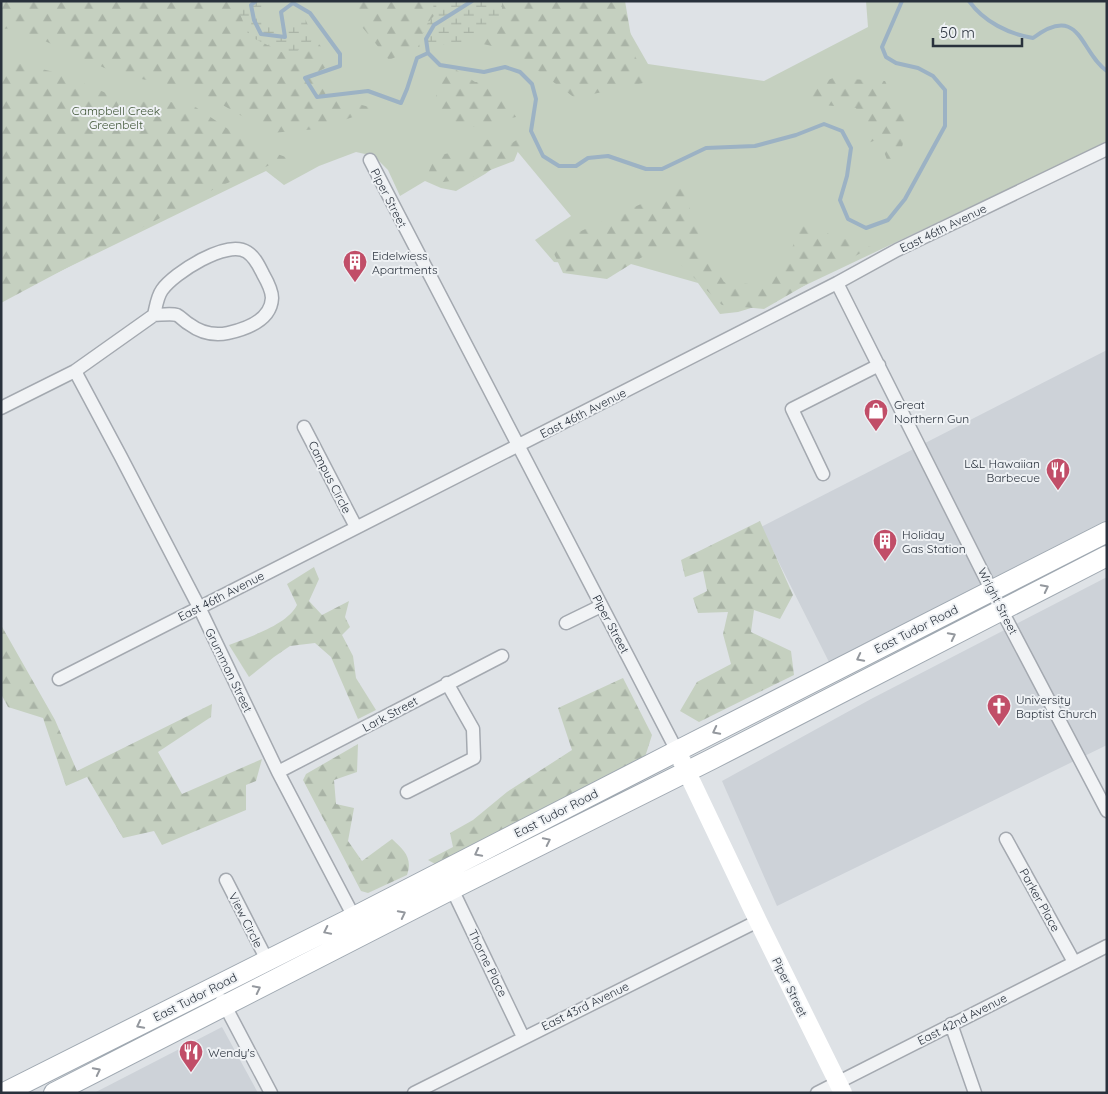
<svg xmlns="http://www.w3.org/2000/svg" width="1108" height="1094" font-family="Quicksand,sans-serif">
  <defs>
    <pattern id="forest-firs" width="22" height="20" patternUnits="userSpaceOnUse" patternTransform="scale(1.25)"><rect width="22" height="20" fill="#c5d0c0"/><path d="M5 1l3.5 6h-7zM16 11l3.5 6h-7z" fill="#a9b3a6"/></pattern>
    <pattern id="wetland-marsh" width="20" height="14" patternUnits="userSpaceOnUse" patternTransform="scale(1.25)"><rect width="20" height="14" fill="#c5d0c0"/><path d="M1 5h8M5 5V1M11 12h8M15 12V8" fill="none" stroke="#a9b3a6"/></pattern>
  </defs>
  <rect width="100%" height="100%" fill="#dee2e6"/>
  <path fill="#cdd2d8" d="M1107,350V520L829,662L761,527Z
    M1107,577V745L777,906L722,781L871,699Z
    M222,1027L258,1093H94Z"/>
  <path fill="#c5d0c0" d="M1,1H612L648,64L764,81L868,27L866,1H1107V142L770,302L738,312L720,314L698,283L631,264H583L554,262L535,240L571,216L517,151L485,174L456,191L441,188L425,181L400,196L388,170L374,156L356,152L319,166L284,185L266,171L1,300Z"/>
  <path fill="url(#forest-firs)" d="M1,1H240L238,9L290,56L315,39L334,63L312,75L339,99L377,109L317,129L271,133L195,89L120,75L16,28L1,29Z
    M341,1H433L434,16L427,24L418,47L389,60Z
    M502,1H625L634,54L648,82L575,98L510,50L474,42L502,14Z
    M1,59L62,74L127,102L165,101L194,106L252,145L297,161L270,165L218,187L1,303Z
    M450,66L475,82H490L507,100L516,117L468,128L442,115L436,111V85L441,70Z
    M833,78L885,81L908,128L893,175L879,139L868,143L856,108L812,104L800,91Z
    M475,138L512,143L518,139L521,144L514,161L467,179L443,182L427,176L435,156L474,148Z
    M681,186L698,229L700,244L724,282L761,285L787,263L800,225L871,247L764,309L722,305L682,266L668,241L607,279L563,273L550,245Z
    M760,521L793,595L780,619L754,610L751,632L791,651L794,675L699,722L680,711L697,682L731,664L723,634L728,612L698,613L693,598L707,591L703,571L685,577L681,560Z
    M314,567L319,579L309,601L322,615L349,601L345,617L350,627L342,635L353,656L356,678L376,710L358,719L331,657L315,643L290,646L274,657L249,677L229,645C249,637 287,625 297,605L287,584Z
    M1,625L55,720L77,771L212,704L211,717L158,752L182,794L262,759L256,781L246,785V810L162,845L154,831L123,838L87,777L66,786L43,718L8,707L1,694Z
    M623,678L652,735L645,757L437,865L428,860L453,847L450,833L473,820L507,792L572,750L558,708Z
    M358,744L357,772L334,780L336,804L354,808L348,841L362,861L392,839C404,850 413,858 407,875L368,893L361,891L303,780L306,774Z"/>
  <path fill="url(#wetland-marsh)" d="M240,1H269L261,7V22L276,31L304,17L315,39L290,56L249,36L238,9Z
    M433,1H502V14L474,42L418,47L427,24L434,16Z"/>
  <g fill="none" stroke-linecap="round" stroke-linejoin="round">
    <path stroke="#9cb2c4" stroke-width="4" d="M256,1L251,5L254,20L261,34L285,37L281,12L293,3L310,13L340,54V66L305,78L317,97L368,91L401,103L407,89L417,58L428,53
      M969,1C984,22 1009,34 1033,38C1081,2 1080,53 1107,71
      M428,53L440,65L484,72L505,67L520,72L532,84L536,99L531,131L543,156L559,166H576L588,158L608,156L646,169H662L706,148L755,146L796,135L824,124L842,131L851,148L847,176L840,200L848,219L866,228L888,220L905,199L945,126V90L933,76L918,68L896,63L886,57L882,47L902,1
      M428,53L426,39L434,25L472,1"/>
    <defs>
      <path id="street" d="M370,160L677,751
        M837,283L1002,611L1107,811
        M75,371L121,457L199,607L278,772L354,917
        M1,408L75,371L154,315C156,307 157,297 162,290C174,273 227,239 247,252C255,257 259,266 263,274C267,281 272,290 272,298C271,320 246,329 228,333C213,336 201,333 189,324C185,322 181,317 177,315C171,313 160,315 154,315
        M304,427L356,527
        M823,474L792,409L879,365
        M566,623L601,606
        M59,679L837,283L897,250L1107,149
        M278,772L502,656
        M407,792L474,758L473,729L447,683
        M1006,839L1074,962
        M226,880L267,960
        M452,889L523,1037
        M222,1000L271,1093
        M951,1024L975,1093
        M414,1093L758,921
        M817,1093L1107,946"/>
      <path id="primary" d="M4,1093L354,917L677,751L1107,532
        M54,1093L452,889L712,759L1107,556"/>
    </defs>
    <use href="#street" stroke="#a4a9b0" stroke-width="15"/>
    <use href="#primary" stroke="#9fa8b1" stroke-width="22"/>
    <use href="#street" stroke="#f1f3f5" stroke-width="12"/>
    <path stroke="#fff" stroke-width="18" d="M677,751L758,921L843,1093"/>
    <use href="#primary" stroke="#fff" stroke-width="20"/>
  </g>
  <defs><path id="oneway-chevron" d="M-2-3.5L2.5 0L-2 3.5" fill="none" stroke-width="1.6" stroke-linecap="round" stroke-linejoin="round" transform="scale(1.25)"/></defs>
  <g stroke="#94989e">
    <use href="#oneway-chevron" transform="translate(1045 588) rotate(-27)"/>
    <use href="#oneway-chevron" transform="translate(952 636) rotate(-27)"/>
    <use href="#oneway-chevron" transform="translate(860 658) rotate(153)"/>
    <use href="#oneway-chevron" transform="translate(716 731) rotate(153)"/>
    <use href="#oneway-chevron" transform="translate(547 841) rotate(-26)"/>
    <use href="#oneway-chevron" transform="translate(478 853) rotate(153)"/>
    <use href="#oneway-chevron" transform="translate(402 914) rotate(-27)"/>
    <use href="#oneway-chevron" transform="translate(327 931) rotate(154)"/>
    <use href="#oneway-chevron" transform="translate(257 989) rotate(-27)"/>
    <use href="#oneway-chevron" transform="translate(140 1025) rotate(153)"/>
    <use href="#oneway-chevron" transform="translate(97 1071) rotate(-27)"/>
  </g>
  <defs>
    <symbol id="building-pin" viewBox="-11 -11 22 30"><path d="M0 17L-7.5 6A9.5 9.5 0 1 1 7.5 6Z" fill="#c14e68" stroke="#eef1f4"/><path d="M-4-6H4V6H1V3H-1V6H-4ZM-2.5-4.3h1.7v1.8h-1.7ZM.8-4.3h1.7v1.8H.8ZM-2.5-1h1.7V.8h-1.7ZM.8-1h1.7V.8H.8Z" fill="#fff"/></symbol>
    <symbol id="shop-pin" viewBox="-11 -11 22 30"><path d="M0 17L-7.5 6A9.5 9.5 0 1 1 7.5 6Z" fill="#c14e68" stroke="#eef1f4"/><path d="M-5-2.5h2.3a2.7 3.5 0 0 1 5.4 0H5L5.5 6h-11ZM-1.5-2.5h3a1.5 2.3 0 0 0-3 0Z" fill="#fff"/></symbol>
    <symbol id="restaurant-pin" viewBox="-11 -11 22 30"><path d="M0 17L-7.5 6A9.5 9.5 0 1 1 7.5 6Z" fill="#c14e68" stroke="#eef1f4"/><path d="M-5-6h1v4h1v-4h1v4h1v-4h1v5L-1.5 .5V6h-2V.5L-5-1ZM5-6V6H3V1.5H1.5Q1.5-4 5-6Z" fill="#fff"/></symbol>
    <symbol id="church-pin" viewBox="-11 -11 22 30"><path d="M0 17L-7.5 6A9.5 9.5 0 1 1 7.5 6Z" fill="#c14e68" stroke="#eef1f4"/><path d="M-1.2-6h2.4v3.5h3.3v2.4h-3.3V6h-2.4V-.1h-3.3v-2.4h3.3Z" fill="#fff"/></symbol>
  </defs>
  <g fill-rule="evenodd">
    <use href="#building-pin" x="341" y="248" width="28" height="38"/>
    <use href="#shop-pin" x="862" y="397" width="28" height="38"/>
    <use href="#restaurant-pin" x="1044" y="456" width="28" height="38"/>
    <use href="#building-pin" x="871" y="527" width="28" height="38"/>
    <use href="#church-pin" x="985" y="692" width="28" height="38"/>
    <use href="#restaurant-pin" x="177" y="1038" width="28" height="38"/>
  </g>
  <g text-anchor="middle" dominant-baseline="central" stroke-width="4" stroke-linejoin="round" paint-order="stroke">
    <g font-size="12" fill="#405638" stroke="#eef1f4">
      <text x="116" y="110">Campbell Creek<tspan x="116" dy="14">Greenbelt</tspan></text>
    </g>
    <g font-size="12" fill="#29313c" stroke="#eef1f4">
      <text transform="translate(389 198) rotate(63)">Piper Street</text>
      <text transform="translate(943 228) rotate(-26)">East 46th Avenue</text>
      <text transform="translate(583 413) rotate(-27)">East 46th Avenue</text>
      <text transform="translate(330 477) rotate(63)">Campus Circle</text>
      <text transform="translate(221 596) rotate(-27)">East 46th Avenue</text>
      <text transform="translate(998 601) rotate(63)">Wright Street</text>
      <text transform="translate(611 624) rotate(62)">Piper Street</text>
      <text transform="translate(916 629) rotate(-27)">East Tudor Road</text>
      <text transform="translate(229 670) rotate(64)">Grumman Street</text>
      <text transform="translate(390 714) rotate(-28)">Lark Street</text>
      <text transform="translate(556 813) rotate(-27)">East Tudor Road</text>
      <text transform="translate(1040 900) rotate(61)">Parker Place</text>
      <text transform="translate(246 920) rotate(63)">View Circle</text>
      <text transform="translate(488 963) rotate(64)">Thorne Place</text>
      <text transform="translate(790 987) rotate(64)">Piper Street</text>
      <text transform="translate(195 997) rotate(-27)">East Tudor Road</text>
      <text transform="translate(585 1006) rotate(-26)">East 43rd Avenue</text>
      <text transform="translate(962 1019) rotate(-27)">East 42nd Avenue</text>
    </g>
    <g font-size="12" fill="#29313c" stroke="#eef1f4" text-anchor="start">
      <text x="372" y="255">Eidelwiess<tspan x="372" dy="14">Apartments</tspan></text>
      <text x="894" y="404">Great<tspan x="894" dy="14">Northern Gun</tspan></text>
      <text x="1040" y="463" text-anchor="end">L&amp;L Hawaiian<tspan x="1040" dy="14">Barbecue</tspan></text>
      <text x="902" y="534">Holiday<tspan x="902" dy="14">Gas Station</tspan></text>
      <text x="1016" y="699">University<tspan x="1016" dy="14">Baptist Church</tspan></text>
      <text x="208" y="1052">Wendy's</text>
    </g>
  </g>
  <rect width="1108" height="1094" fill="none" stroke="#29313c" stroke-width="5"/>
  <path d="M933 38v8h89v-8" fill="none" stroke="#29313c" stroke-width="2.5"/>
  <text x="940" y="38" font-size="15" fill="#29313c" stroke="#eef1f4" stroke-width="4" paint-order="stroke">50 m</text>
</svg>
